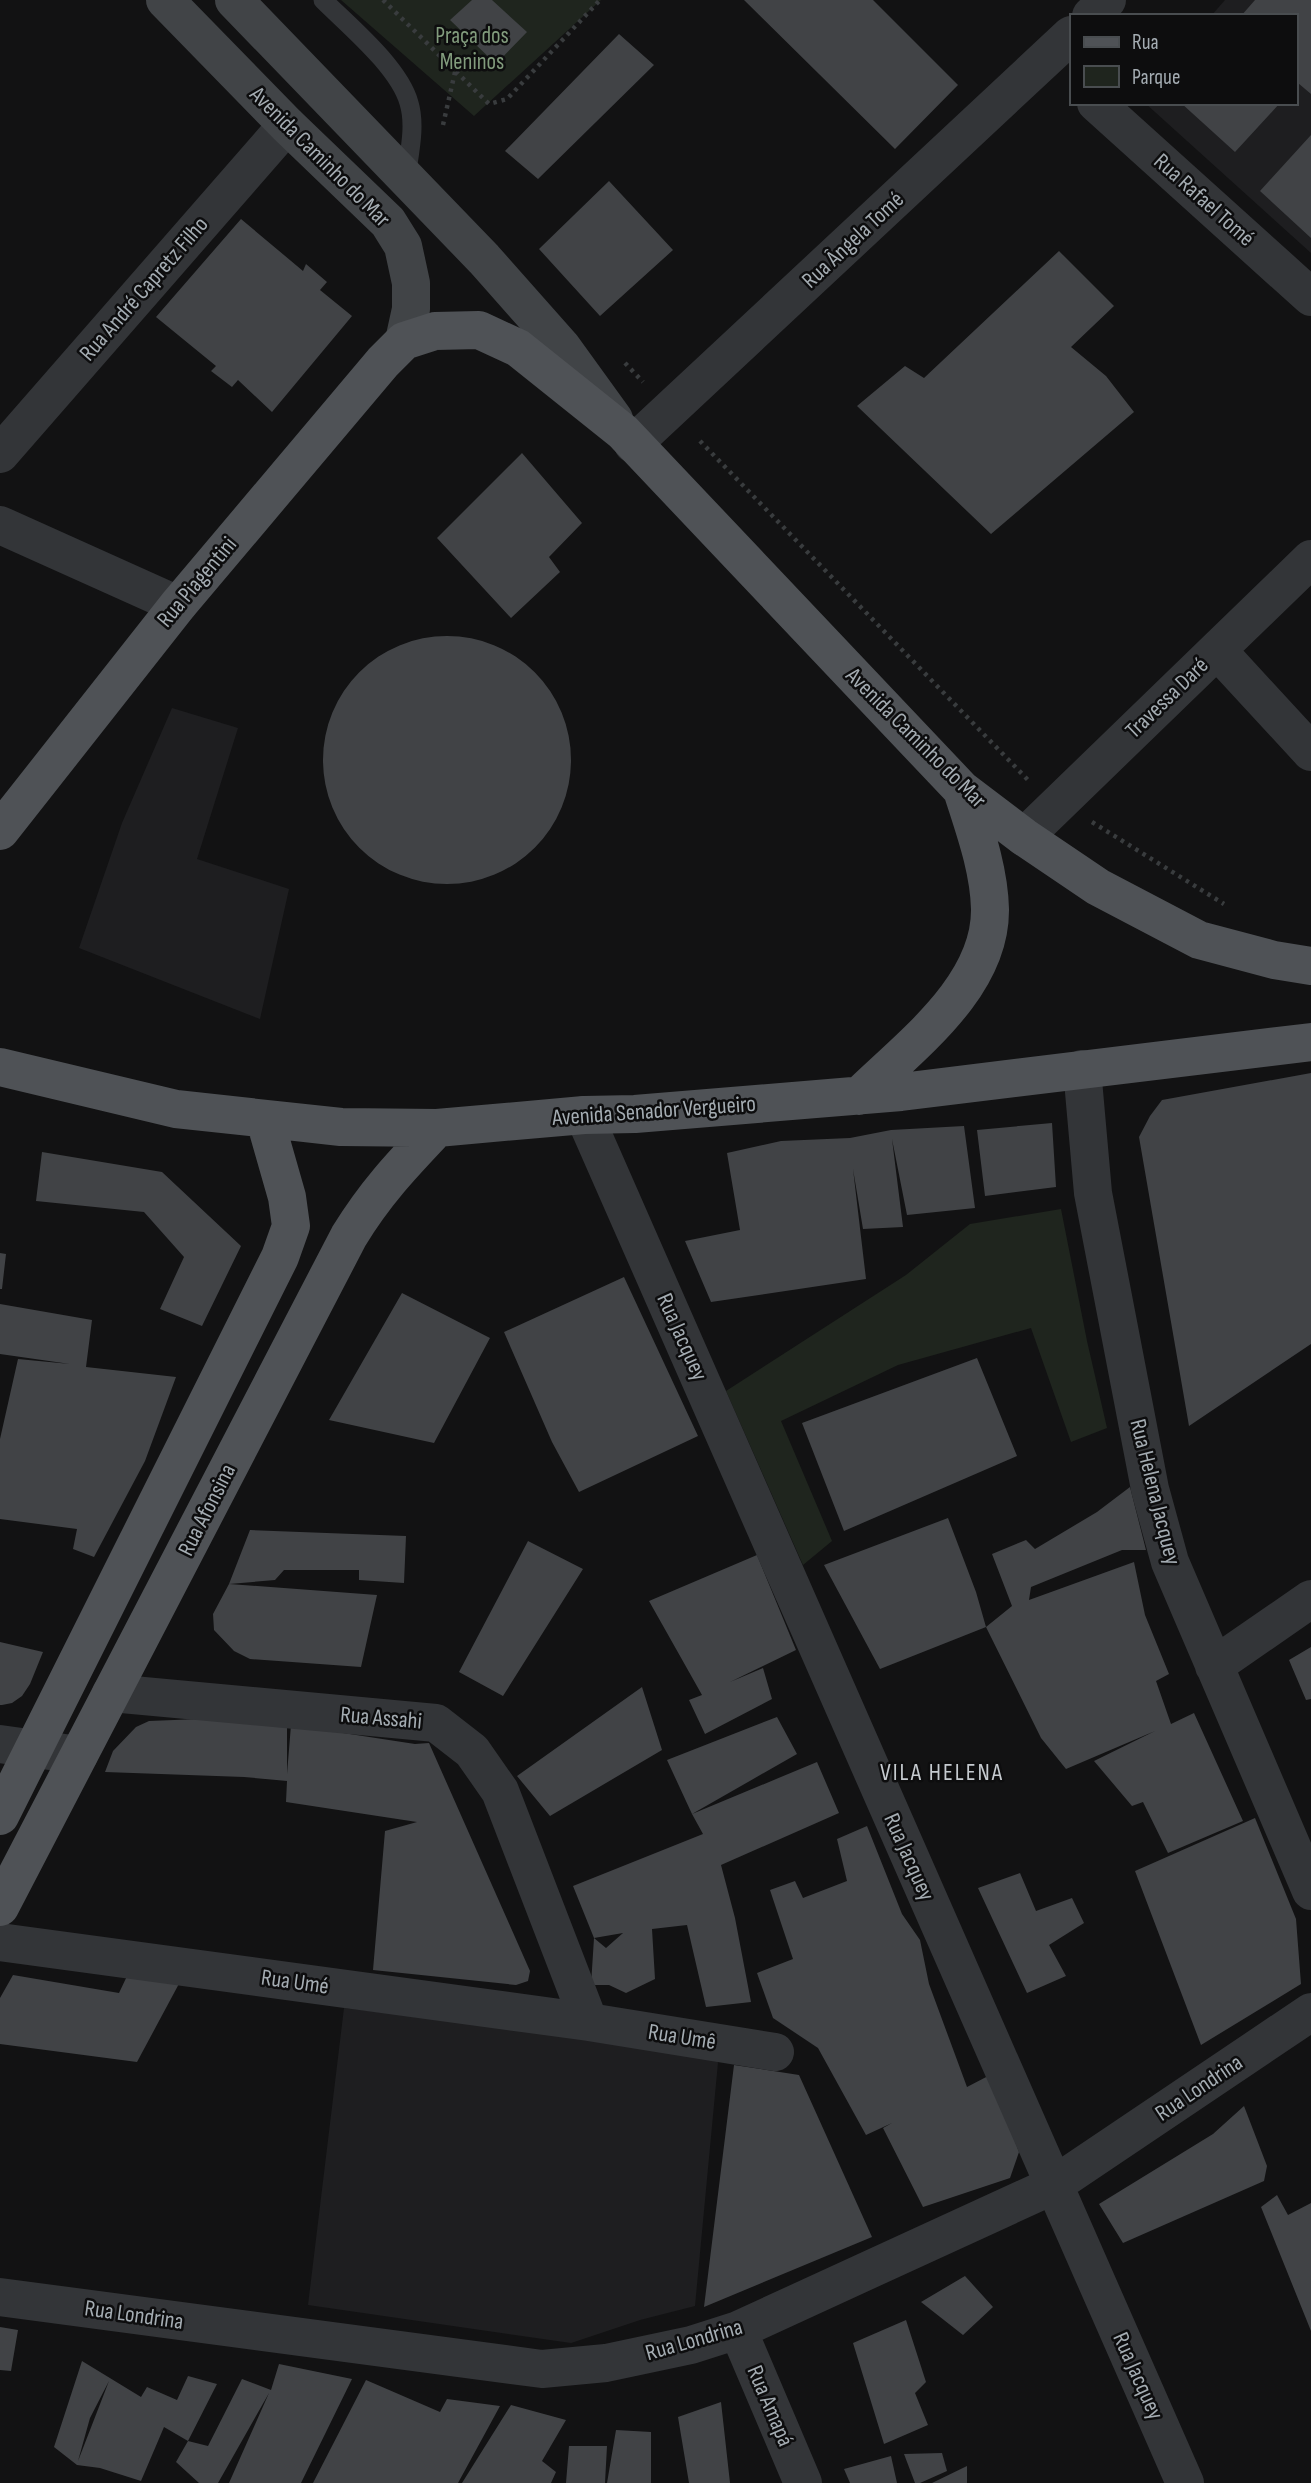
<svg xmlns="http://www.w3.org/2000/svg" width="1311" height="2483" font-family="'Sofia Sans Condensed',sans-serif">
  <rect width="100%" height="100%" fill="#121213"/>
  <path fill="#1e1e20" d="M1225,0H1311V253L1145,103H1295V16H1211Z
    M172,708L238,728L197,859L289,889L260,1019L79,948L122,823Z
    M344,2008L719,2052L695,2306L640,2320L571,2343L308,2305Z"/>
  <path fill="#1f251e" d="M341,0H601L474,116Z
    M1061,1209L1087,1341L1107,1428L1071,1442L1031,1328L898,1365L781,1421L832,1541L803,1565L726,1391L906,1275L970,1224Z"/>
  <path fill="#414346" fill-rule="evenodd" d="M472,0H492L527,32L496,64L450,20Z
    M744,0H873L958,85L895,149Z
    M1255,0H1311V94L1298,83L1295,86V16H1241Z
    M619,34L654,65L538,179L505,151Z
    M1181,103H1280L1235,152Z
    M1311,135V238L1260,191Z
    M609,181L673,250L600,316L539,249Z
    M241,219L303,271L306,264L327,282L320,290L352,316L272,412L238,380L232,387L211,371L216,366L156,317Z
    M1059,251L1114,306L1071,347L1106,376L1134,412L991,534L857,406L905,366L924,378Z
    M522,453L582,523L549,557L560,572L511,618L437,538Z
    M323 760a124 124 0 1 1 248 0a124 124 0 1 1-248 0Z
    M1311,1073V1344L1189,1426L1139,1137L1150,1116L1162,1100Z
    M1052,1123L1056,1187L985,1196L977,1130Z
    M964,1126L975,1208L907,1215L892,1139L903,1227L863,1229L853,1169L866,1279L711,1302L685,1241L740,1230L727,1153L781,1141L850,1138L891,1130Z
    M42,1152L162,1172L241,1246L202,1326L160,1309L184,1257L144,1212L36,1201Z
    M0,1253L6,1254L2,1289H0Z
    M624,1277L698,1436L579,1492L552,1442L504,1332Z
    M402,1293L490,1338L434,1443L329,1420Z
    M0,1304L92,1320L86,1367L176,1377L145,1461L94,1557L73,1549L77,1529L0,1519V1439L18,1359L70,1364L0,1354Z
    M977,1358L1017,1456L844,1531L802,1423Z
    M1130,1487L1146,1550H1122L1031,1587L1029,1600L1134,1562L1145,1615L1169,1674L1156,1681L1171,1724L1194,1713L1243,1821L1168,1853L1143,1802L1132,1806L1094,1761L1155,1731L1066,1769L1041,1738L986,1627L880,1669L824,1565L948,1518L976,1592L986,1627L1012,1606L992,1554L1026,1540L1035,1549L1097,1512Z
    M250,1530L406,1536L404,1583L359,1580V1570H284L275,1580L229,1584Z
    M528,1541L583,1569L503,1696L459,1672Z
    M757,1555L796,1650L730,1682L763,1668L772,1699L705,1734L689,1700L702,1695L649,1601Z
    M229,1584L377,1595L361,1667L250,1659L234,1651L214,1630L213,1614Z
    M0,1642L43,1652L30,1684L22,1696L12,1703L2,1705H0Z
    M1311,1647V1699L1306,1700L1289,1660Z
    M642,1687L662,1750L550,1816L517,1776Z
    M777,1717L797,1754L692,1814L667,1760Z
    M224,1718L287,1722V1774L291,1725L415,1744L429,1743L530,1971L528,1981L516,1985L373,1970L385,1831L417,1822L286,1802L287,1781L244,1777L105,1772L113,1751L136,1727L149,1721Z
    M817,1762L839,1813L721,1865L735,1918L751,2002L706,2007L687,1925L652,1929L655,1979L626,1993L609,1985H591L594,1938L606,1948L623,1933L594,1938L573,1886L703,1834L692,1814Z
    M1255,1818L1296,1919L1301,1984L1201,2045L1135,1871Z
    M867,1826L902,1914L920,1940L929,1984L967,2087L990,2075L1019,2152L1010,2178L923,2207L883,2128L892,2123L866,2135L818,2048L773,2018L757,1973L793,1959L770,1890L795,1881L803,1898L847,1881L837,1839Z
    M1020,1873L1036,1911L1072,1898L1084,1923L1049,1945L1066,1976L1027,1993L978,1888Z
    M128,1974L181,1980L137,2062L0,2044V1998L13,1975L119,1993Z
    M734,2065L799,2075L872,2237L704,2307Z
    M1244,2106L1267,2166L1264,2181L1123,2243L1099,2204L1213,2134Z
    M1277,2195L1288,2215L1311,2203V2331L1261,2207Z
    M965,2276L993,2307L963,2335L921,2302Z
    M906,2320L926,2382L915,2393L928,2425L884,2444L853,2343Z
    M0,2327L18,2330L11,2371L0,2370Z
    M82,2361L141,2397L147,2387L177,2400L188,2376L217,2384L188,2441L208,2446L242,2379L271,2390L279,2364L352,2379L301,2483H229L269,2393L218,2483H199L176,2462L188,2441L164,2427L141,2481L100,2468L77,2465L54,2447ZM109,2381L78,2461L90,2418Z
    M366,2380L440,2412L447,2399L500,2406L458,2483H313Z
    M721,2402L730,2483H689L678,2417Z
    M511,2405L566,2420L542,2461L556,2472L551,2483H462Z
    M616,2430L651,2432V2483H607Z
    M569,2446H607L605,2483H566Z
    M942,2453L947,2471L920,2483H915L904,2454Z
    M891,2456L897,2483H850L844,2469Z
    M967,2466V2483H932Z"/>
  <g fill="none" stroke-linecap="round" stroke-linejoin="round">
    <path stroke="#393c3e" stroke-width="4.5" stroke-dasharray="3.5 5" stroke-linecap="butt" d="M383,0L489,104L507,99L600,0
      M443,125L455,72
      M625,363L643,382
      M700,441L1028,780
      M1092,822L1224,904"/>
    <path stroke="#333538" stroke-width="19" d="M323,0C349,26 399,67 409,103C416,126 409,154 406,178"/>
    <path stroke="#333538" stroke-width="38" d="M1091,16L1107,0
      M1096,103L1311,297
      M633,444L1071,35
      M0,454L287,125
      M0,525L178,605
      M1217,650L1311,752
      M1024,837L1311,559
      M1082,1069L1093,1193L1150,1489L1170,1562L1311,1891
      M584,1115L1185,2483
      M1214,1666L1311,1599
      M111,1693L436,1723L472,1751L500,1791L589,2022
      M0,1744L79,1755
      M0,1942L589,2022L775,2052
      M0,2297L542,2369L606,2363L691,2345L738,2330L1054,2185L1311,2012
      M738,2330L803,2483"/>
    <path stroke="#414447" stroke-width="38" d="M165,0L287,125L388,222L403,246L411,283V309L404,341
      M234,0L484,259L562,347L614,419"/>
    <path stroke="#4f5256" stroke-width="38" d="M0,831L178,605L383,362L404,341L435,331L479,330L518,348L623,432L962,790L1024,837L1098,887L1199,940L1274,960L1311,966
      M0,1067L176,1109L341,1127L437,1128L584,1115L635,1114L901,1092L1311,1042
      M859,1096C910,1046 991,987 990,909C989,868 974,828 962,790
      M0,1816L280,1257L291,1226L287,1197L265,1120
      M0,1907L349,1236C376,1192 402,1165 437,1128"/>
  </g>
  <g text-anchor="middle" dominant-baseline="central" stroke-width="5" stroke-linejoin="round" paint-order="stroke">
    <g font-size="23" fill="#829c7d" stroke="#0d0d0e">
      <text x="472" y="36">Praça dos<tspan x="472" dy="26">Meninos</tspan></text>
    </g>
    <g font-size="23" fill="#a4acb2" stroke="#0d0d0e">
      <text transform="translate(320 157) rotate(45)">Avenida Caminho do Mar</text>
      <text transform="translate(1204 200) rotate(42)">Rua Rafael Tomé</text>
      <text transform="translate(853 240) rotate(-43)">Rua Ângela Tomé</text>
      <text transform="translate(144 289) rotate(-49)">Rua André Capretz Filho</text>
      <text transform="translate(197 582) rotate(-50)">Rua Piagentini</text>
      <text transform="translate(1167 698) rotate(-44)">Travessa Daré</text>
      <text transform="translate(916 738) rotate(45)">Avenida Caminho do Mar</text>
      <text transform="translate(654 1111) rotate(-4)">Avenida Senador Vergueiro</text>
      <text transform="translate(682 1337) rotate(66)">Rua Jacquey</text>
      <text transform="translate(1155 1492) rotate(76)">Rua Helena Jacquey</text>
      <text transform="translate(207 1510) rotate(-63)">Rua Afonsina</text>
      <text transform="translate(381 1718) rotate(5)">Rua Assahi</text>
      <text transform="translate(909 1857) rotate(66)">Rua Jacquey</text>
      <text transform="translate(295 1982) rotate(8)">Rua Umé</text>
      <text transform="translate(682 2037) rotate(9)">Rua Umê</text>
      <text transform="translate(1199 2088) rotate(-34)">Rua Londrina</text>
      <text transform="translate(134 2315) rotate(8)">Rua Londrina</text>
      <text transform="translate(694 2340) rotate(-16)">Rua Londrina</text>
      <text transform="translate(1138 2376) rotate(66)">Rua Jacquey</text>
      <text transform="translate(770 2406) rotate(67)">Rua Amapá</text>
    </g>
    <g font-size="24" letter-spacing="2" fill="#c5cacf" stroke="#0d0d0e">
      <text x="942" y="1772">VILA HELENA</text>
    </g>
  </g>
  <rect x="1070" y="14" width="228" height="91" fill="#0d0d0e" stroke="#494d50" stroke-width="2"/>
  <rect x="1084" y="37" width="35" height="10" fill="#4f5256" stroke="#494d50" stroke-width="2"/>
  <text x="1132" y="49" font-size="21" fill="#a4acb2">Rua</text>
  <rect x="1084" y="66" width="35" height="21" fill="#1f251e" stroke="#494d50" stroke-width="2"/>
  <text x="1132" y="84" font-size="21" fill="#a4acb2">Parque</text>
</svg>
